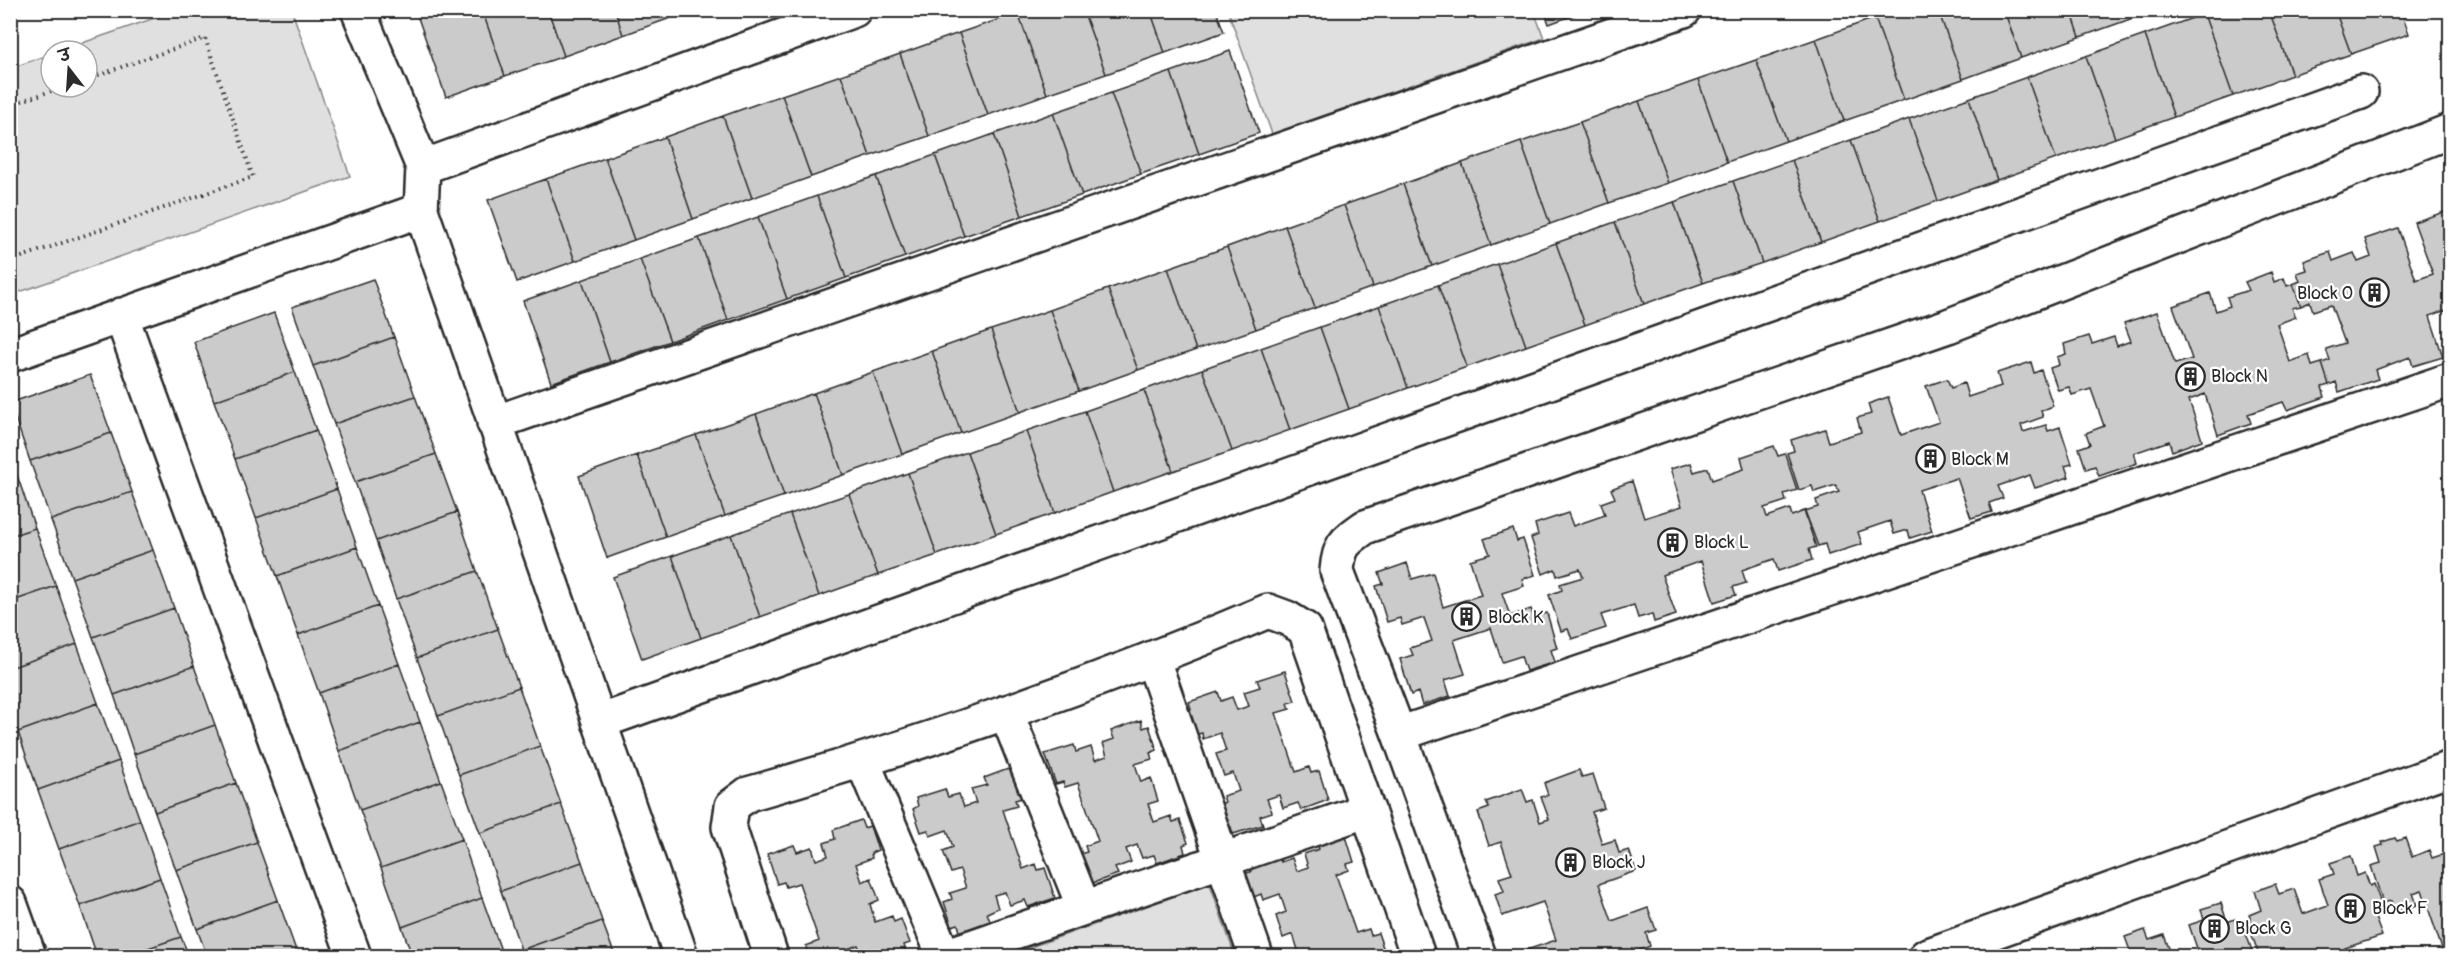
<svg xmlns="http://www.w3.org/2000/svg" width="2461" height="967" font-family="Pangolin,'Playpen Sans Deva',sans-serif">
  <rect width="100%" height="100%" fill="#fff"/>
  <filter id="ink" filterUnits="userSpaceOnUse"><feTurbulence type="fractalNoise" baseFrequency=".0167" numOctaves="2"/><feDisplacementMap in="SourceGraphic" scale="12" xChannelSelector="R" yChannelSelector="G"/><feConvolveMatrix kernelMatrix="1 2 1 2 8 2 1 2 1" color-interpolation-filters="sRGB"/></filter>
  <g filter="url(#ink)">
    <path fill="#e0e0e0" stroke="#868686" stroke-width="1.5" d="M175,11H292L350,176L11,295V68L51,54V87H87V51H59Z
      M1228,11H1534L1544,38L1272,134Z
      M1210,884L1235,956H1005L1209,884Z"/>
    <path fill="#cbcbcb" stroke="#2b2b2b" stroke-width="1.5" d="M431,10H482L505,76L446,97L417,15Z
      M482,10H548L564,56L505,76Z
      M548,10H615L623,35L564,56Z
      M615,10H681L682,14L623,35Z
      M1024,10H1083L1106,74L1047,94L1018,13Z
      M1083,10H1150L1165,53L1106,74Z
      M1150,10H1216L1224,32L1165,53Z
      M1544,10H1588L1549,24Z
      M1895,10H1938L1963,79L1904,100L1875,18Z
      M1938,10H2004L2021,58L1963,79Z
      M2004,10H2071L2080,37L2021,58Z
      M2071,10H2137L2139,16L2080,37Z
      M2215,10H2269L2292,75L2233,96L2204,14Z
      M2269,10H2335L2351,54L2292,75Z
      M2335,10H2401L2409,34L2351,54Z
      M1018,13L1047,94L988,115L959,33Z
      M2204,14L2233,96L2174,117L2145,35Z
      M1875,18L1904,100L1844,121L1816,39Z
      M959,33L988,115L929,136L900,54Z
      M2145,35L2174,117L2115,138L2086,56Z
      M1816,39L1844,121L1786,141L1756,60Z
      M1230,51L1259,133L1199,154L1171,72Z
      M900,54L929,136L870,156L841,75Z
      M2086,56L2115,138L2056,159L2027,77Z
      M1756,60L1786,141L1727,162L1698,80Z
      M1171,72L1199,154L1141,174L1111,93Z
      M841,75L870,156L811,177L782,95Z
      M2027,77L2056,159L1997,180L1969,98Z
      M1698,80L1727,162L1668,183L1639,101Z
      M1111,93L1141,174L1082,195L1053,113Z
      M782,95L811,177L752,198L723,116Z
      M1969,98L1997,180L1938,201L1909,119Z
      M1639,101L1668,183L1609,203L1580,122Z
      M1053,113L1082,195L1022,216L994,134Z
      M723,116L752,198L693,219L665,137Z
      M1909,119L1938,201L1880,221L1851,140Z
      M1580,122L1609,203L1550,224L1521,142Z
      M994,134L1022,216L964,236L935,155Z
      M665,137L693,219L634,240L605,158Z
      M1851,140L1880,221L1821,242L1792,160Z
      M1521,142L1550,224L1491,245L1462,163Z
      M935,155L964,236L905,257L876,176Z
      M605,158L634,240L575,261L546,179Z
      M1792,160L1821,242L1762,263L1733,181Z
      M1462,163L1491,245L1432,266L1403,184Z
      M876,176L905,257L846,278L817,196Z
      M546,179L575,261L517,282L488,200Z
      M1733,181L1762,263L1703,283L1674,202Z
      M1403,184L1432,266L1373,287L1344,205Z
      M817,196L846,278L787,299L758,217Z
      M1674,202L1703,283L1644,304L1615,222Z
      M1344,205L1373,287L1315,308L1285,226Z
      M2450,210V325L2446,310L2430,316L2443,357L2413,366L2410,357L2375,370L2378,379L2339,392L2336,382L2329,385L2322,363L2330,360L2326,349L2345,343L2331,305L2313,311L2310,302L2301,306L2293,284L2300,281L2297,273L2307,270L2304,261L2330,252L2333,261L2354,253L2358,262L2371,257L2365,239L2398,228L2416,280L2433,274L2414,222Z
      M758,217L787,299L728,320L699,238Z
      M1615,222L1644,304L1585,325L1556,243Z
      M1285,226L1315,308L1256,329L1227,247Z
      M699,238L728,320L670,341L640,259Z
      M1556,243L1585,325L1526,346L1497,264Z
      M1227,247L1256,329L1196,350L1168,268Z
      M640,259L670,341L610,362L582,280Z
      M1497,264L1526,346L1467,367L1438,285Z
      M1168,268L1196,350L1138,370L1108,289Z
      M2271,272L2274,282L2284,278L2287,286L2293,284L2301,306L2292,308L2296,317L2277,324L2290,362L2309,355L2312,366L2322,363L2329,385L2322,387L2325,397L2287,410L2283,402L2248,414L2251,423L2218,435L2205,394L2189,400L2202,440L2172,451L2169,441L2134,453L2137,463L2099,476L2095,466L2086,469L2079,448L2090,444L2086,433L2104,426L2091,389L2072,395L2069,387L2058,390L2050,368L2059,365L2057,357L2066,354L2064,344L2089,336L2092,344L2114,337L2117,346L2131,341L2124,323L2157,312L2175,364L2192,359L2173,306L2210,293L2216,311L2230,306L2227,297L2249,290L2245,282Z
      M373,279L394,337L313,366L292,307Z
      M582,280L610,362L551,383L523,301Z
      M1438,285L1467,367L1408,388L1379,306Z
      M1108,289L1138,370L1079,391L1050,310Z
      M1379,306L1408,388L1349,409L1320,327Z
      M1050,310L1079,391L1020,412L991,330Z
      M274,313L295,372L214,401L194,342Z
      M1320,327L1349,409L1290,430L1261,348Z
      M991,330L1020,412L961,433L932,351Z
      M394,337L415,396L334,424L313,366Z
      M1261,348L1290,430L1232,451L1202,369Z
      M932,351L961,433L902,454L873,372Z
      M2031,362L2034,373L2041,370L2053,406L2041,411L2043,417L2021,425L2023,432L2046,425L2048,431L2060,427L2072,464L2065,466L2069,477L2035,488L2030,475L1998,486L2003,498L1989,503L1992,512L1971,518L1957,478L1919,490L1932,531L1910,538L1908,530L1894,534L1890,521L1858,532L1862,544L1828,555L1825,544L1818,546L1805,511L1818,507L1816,500L1839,492L1836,485L1814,492L1812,486L1799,490L1787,453L1794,451L1791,440L1825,429L1829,442L1861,432L1857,418L1871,414L1868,404L1888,397L1901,435L1939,422L1926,386L1947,379L1951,388L1964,383L1968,397L2001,386L1997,373Z
      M1202,369L1232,451L1173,471L1144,390Z
      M295,372L316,430L235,459L214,401Z
      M873,372L902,454L843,475L814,393Z
      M90,375L111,433L30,461L10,403Z
      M1144,390L1173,471L1113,492L1085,411Z
      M814,393L843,475L784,496L756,414Z
      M415,396L436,454L355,482L334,424Z
      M1085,411L1113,492L1055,513L1026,431Z
      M756,414L784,496L725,516L696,435Z
      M316,430L337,489L256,518L235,459Z
      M1026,431L1055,513L996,534L967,452Z
      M111,433L132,492L51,520L30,461Z
      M696,435L725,516L666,537L637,455Z
      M1774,446L1778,456L1785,454L1797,490L1784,494L1786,501L1764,508L1767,517L1790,509L1792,516L1804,511L1816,547L1809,549L1812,560L1778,571L1774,559L1742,570L1746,583L1733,587L1736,595L1714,602L1701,561L1662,575L1676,615L1654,622L1652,614L1638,618L1634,605L1601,615L1606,628L1572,639L1568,629L1561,631L1549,595L1562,590L1560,584L1583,577L1580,569L1557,576L1555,569L1543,574L1531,538L1538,535L1535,524L1568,513L1573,526L1605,515L1601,503L1615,498L1611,489L1632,481L1644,518L1682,506L1670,469L1691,463L1694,472L1708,468L1712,480L1744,469L1741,457Z
      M967,452L996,534L937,555L908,473Z
      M436,454L457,512L376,541L355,482Z
      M637,455L666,537L607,558L579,476Z
      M15,469L35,528L10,536V471Z
      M908,473L937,555L878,575L849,494Z
      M337,489L357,547L277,576L256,518Z
      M132,492L153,550L72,578L51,520Z
      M849,494L878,575L819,596L790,514Z
      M457,512L477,571L396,599L376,541Z
      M790,514L819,596L760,617L731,535Z
      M35,528L56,586L10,602V536Z
      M1513,529L1517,541L1523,539L1535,575L1522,579L1524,586L1502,593L1510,616L1531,609L1534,617L1547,613L1557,648L1551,650L1555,662L1526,671L1521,656L1502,662L1491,628L1454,640L1465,674L1445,680L1450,696L1422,705L1418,692L1411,695L1400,659L1413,655L1410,648L1432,641L1424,618L1402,625L1400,618L1387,622L1376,586L1383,584L1379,573L1407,563L1412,579L1433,573L1443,607L1481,595L1470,560L1490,554L1484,539Z
      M731,535L760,617L701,638L672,556Z
      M357,547L378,606L298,635L277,576Z
      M153,550L174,608L93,637L72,578Z
      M672,556L701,638L642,659L613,577Z
      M477,571L498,629L417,658L396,599Z
      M56,586L77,644L10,668V602Z
      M378,606L399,664L319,693L298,635Z
      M174,608L194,666L114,695L93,637Z
      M498,629L519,687L438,716L417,658Z
      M77,644L98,703L18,732L10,712V668Z
      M399,664L420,722L339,751L319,693Z
      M194,666L215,725L134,754L114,695Z
      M1285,671L1295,701L1288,703L1290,709L1276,713L1296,772L1309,767L1311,773L1319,771L1328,800L1301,810L1298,803L1283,808L1279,795L1267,799L1272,812L1260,816L1263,825L1233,834L1231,827L1225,828L1217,805L1225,802L1223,796L1239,791L1233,773L1224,776L1216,754L1226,751L1220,733L1203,739L1202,733L1194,735L1186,711L1191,710L1189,702L1218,692L1221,701L1232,697L1237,710L1249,706L1244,692L1260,687L1257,680Z
      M519,687L540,746L459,775L438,716Z
      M98,703L119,761L38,790L18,732Z
      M1141,720L1143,728L1149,726L1157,750L1150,753L1152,759L1135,764L1141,782L1151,778L1158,801L1148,804L1154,822L1171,816L1173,822L1180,820L1188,843L1183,845L1185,853L1157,863L1154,855L1142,858L1137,845L1126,849L1131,862L1115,868L1118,874L1090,884L1080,854L1087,852L1085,846L1098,841L1078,783L1065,787L1063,782L1056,784L1045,754L1074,745L1076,752L1091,747L1095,760L1107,756L1103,743L1114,739L1111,731Z
      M420,722L441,781L360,810L339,751Z
      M215,725L236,783L155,812L134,754Z
      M540,746L561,804L480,833L459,775Z
      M119,761L140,820L59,849L38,790Z
      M1011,768L1022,798L1015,800L1017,806L1003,810L1023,869L1036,864L1038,870L1045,868L1055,898L1028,907L1025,900L1010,905L1005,892L994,895L998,908L987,913L990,921L960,932L958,924L952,926L944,902L952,899L950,893L966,888L960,870L951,873L943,851L953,847L947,830L930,836L928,830L921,832L913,809L918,806L916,798L945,789L948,797L959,794L964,807L976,803L971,789L987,785L984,778Z
      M1579,770L1582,777L1593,774L1604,808L1592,812L1602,844L1615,840L1619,853L1629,850L1636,871L1599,884L1612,921L1648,908L1656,930L1646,933L1650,946L1638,951L1640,956H1516L1515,954L1556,940L1543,902L1502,916L1495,894L1504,891L1499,878L1512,874L1501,842L1489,846L1478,812L1489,808L1486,802L1522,789L1527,802L1533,800L1540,822L1549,819L1541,797L1548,795L1544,783Z
      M441,781L462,839L381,868L360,810Z
      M236,783L257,842L176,870L155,812Z
      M561,804L582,862L501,891L480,833Z
      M140,820L160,878L80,906L59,849Z
      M861,820L864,828L870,826L878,850L871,853L872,858L856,864L862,882L871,878L879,900L870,904L875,922L892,916L894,922L901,919L910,943L904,945L906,952L895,956H875L874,954L862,956L858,945L847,949L849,956H801L800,954L807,952L806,946L819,941L799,883L786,887L784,882L777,884L767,854L794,845L797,852L812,847L816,860L828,856L824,843L835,839L833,830Z
      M1345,833L1354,862L1347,864L1349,870L1336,875L1356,933L1369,929L1371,935L1378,933L1386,956H1286L1299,953L1293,934L1283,938L1276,916L1286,912L1280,894L1263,900L1261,894L1254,897L1246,873L1251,872L1249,864L1278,853L1281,862L1292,858L1297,871L1308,867L1304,854L1319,849L1317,842Z
      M2395,838L2397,841L2405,838L2412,857L2429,850L2432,858L2450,852V956H2438L2444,955L2422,890L2413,893L2417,905L2395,912L2391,901L2383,903L2371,866L2381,863L2376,847L2383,845L2382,842Z
      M462,839L482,898L402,927L381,868Z
      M257,842L278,900L197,929L176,870Z
      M2351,856L2357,876L2365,873L2370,886L2374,884L2384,912L2374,915L2382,936L2345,948L2348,956H2269L2268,952L2259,955L2250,930L2254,928L2249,915L2261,910L2255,891L2275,884L2279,894L2294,889L2303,914L2328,905L2319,879L2334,874L2330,863Z
      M582,862L602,921L521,950L501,891Z
      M160,878L181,937L124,956H97L80,906Z
      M482,898L503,956H412L402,927Z
      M278,900L298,956H207L197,929Z
      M2221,903L2227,922L2235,919L2240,932L2245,931L2254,956H2182L2198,951L2189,925L2204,920L2201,909Z
      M602,921L615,956H524L521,950Z
      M2145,930L2149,940L2164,935L2172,956H2132L2125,937Z
      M181,937L189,956H124Z
      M2093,948L2096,956H2072Z"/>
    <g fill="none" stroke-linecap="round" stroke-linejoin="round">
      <defs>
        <path id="street" d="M358,10L423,167L421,210L681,956
          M423,167L854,10
          M121,315L354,956
          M10,355L421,210
          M494,423L1684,10
          M1153,660L1256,956
          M1006,712L1084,908
          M599,722L2361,92
          M1399,734L2450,380
          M863,762L944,956
          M10,903L29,956
          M771,956L729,827L732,806L748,794C925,744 1099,683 1268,611L1287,618L1305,629L1418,956
          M945,956L1368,810
          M1479,956L1399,734L1337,571C1339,545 1344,542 1365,527L1948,326L2450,131
          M1926,956L2450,768"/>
      </defs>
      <use href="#street" stroke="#2b2b2b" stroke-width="38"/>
      <path stroke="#2b2b2b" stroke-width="4" stroke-dasharray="1.5 4.5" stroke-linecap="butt" d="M10,105L63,87
        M10,261L253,177L205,38L87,79"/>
      <use href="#street" stroke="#fff" stroke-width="33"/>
    </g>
  </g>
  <defs>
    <symbol id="building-ring" viewBox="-11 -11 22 22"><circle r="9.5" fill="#fff" stroke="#2b2b2b" stroke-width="1.5"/><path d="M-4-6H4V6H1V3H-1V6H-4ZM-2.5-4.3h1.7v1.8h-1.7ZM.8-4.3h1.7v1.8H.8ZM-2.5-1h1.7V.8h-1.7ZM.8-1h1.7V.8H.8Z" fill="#2b2b2b"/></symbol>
  </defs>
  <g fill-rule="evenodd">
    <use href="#building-ring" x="2358" y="276" width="33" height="33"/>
    <use href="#building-ring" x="2174" y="360" width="33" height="33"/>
    <use href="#building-ring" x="1914" y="442" width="33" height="33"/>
    <use href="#building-ring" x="1656" y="526" width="33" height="33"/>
    <use href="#building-ring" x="1450" y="600" width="33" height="33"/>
    <use href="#building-ring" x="1554" y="846" width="33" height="33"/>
    <use href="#building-ring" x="2334" y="892" width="33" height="33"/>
    <use href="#building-ring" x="2198" y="912" width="33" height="33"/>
  </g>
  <g text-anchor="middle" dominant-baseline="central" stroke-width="4.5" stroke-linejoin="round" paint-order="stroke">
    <g font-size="18" fill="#2b2b2b" stroke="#fff" text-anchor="start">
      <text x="2353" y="293" text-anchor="end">Block O</text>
      <text x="2211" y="376">Block N</text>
      <text x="1951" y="459">Block M</text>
      <text x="1694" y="542">Block L</text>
      <text x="1488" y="617">Block K</text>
      <text x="1592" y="862">Block J</text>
      <text x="2372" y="908">Block F</text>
      <text x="2235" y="928">Block G</text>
    </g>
  </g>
  <rect width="2461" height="967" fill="none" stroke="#fff" stroke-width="36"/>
  <rect x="18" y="18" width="2425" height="931" fill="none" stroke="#2b2b2b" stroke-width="2" filter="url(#ink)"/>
  <g transform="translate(69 69) rotate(343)"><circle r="28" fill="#ffffff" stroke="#aaaaaa" stroke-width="1.5"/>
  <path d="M0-4.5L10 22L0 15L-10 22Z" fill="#2b2b2b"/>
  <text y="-9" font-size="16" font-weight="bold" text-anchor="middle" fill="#2b2b2b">उ</text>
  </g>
</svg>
